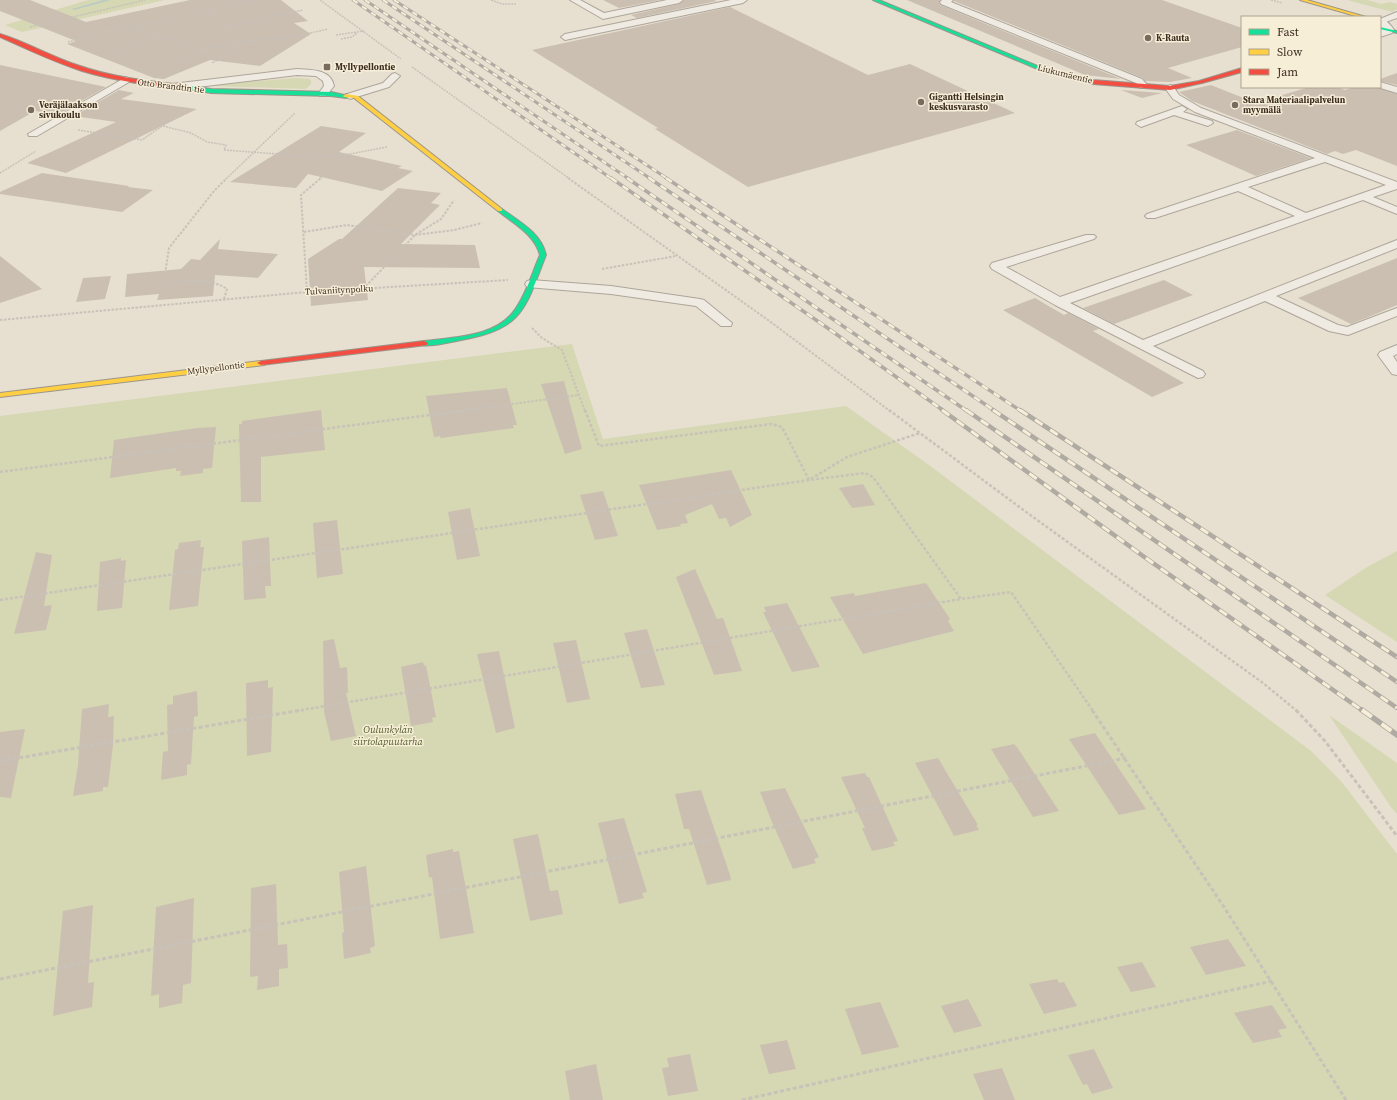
<svg xmlns="http://www.w3.org/2000/svg" width="1397" height="1100" font-family="'Source Serif 4',serif">
  <rect width="100%" height="100%" fill="#e7e0d1"/>
  <path fill="#d6d7b3" d="M88,0H165L22,32L5,25Z
    M1347,0H1368L1381,4L1390,2L1397,4V9L1392,12Z
    M297,78L310,79L311,81V84L306,89L213,86L229,83Z
    M572,344L603,439L846,406L929,465L1311,751L1341,781L1397,854V1100H0V416Z
    M1397,551V642L1325,595L1367,567Z
    M1329,715L1397,763V814L1391,807Z"/>
  <g fill="none" stroke-linecap="round" stroke-linejoin="round">
    <path fill="#bcccc2" fill-rule="evenodd" d="M103,0H111L74,10L72,9Z"/>
  </g>
  <path fill="#cbbfb2" d="M0,0H30L86,22L190,0H281L308,21L294,23L311,34L260,66L210,60L164,79L154,78L67,44L76,41L0,11Z
    M603,0H660L619,8Z
    M684,0H714L717,1L637,18L631,15L679,4Z
    M907,0H940L939,2L940,5L1121,79L1085,75Z
    M954,0H1162L1242,28V47L1168,68L1192,78L1170,82L1145,81L1143,78L954,1Z
    M730,7L868,75L910,64L1015,113L748,187L655,129L658,128L532,50Z
    M0,65L106,87L59,114L35,111L0,131Z
    M1397,73V85L1380,81V79Z
    M1211,85L1256,103L1309,87H1337L1345,90L1354,87H1376L1397,94V166L1356,150L1343,154L1335,151L1327,154L1192,101L1179,92Z
    M119,90L134,93L121,99L197,109L66,173L27,163L116,122L74,116Z
    M1121,90L1162,93L1142,98Z
    M321,126L366,133L339,152L402,166L398,168L413,171L382,191L308,174L296,188L230,182Z
    M1237,130L1311,158L1256,176L1186,145Z
    M42,173L129,186L128,187L153,190L122,212L0,194V192Z
    M398,188L441,193L431,203L440,205L401,244L475,245L480,268L364,267L368,300L311,306L308,259L339,239H342Z
    M220,239L218,249L278,254L258,278L215,275L213,296L157,300L159,294L125,297L127,274L181,269L191,259L200,260Z
    M0,256L42,289L0,303Z
    M1397,258V305L1371,316L1351,324L1298,298Z
    M111,276L105,299L76,302L83,278Z
    M1164,280L1193,295L1114,324L1083,308Z
    M1035,298L1064,315L1068,313L1099,329L1093,331L1184,383L1152,397L1003,310Z
    M564,381L582,449L565,454L541,384Z
    M507,388L517,425H513L514,428L441,438L440,436L434,437L426,396Z
    M321,410L325,450L261,457V502H241L239,424H242V421Z
    M216,427L212,468L203,469V473L180,476L181,471H176V468L110,478L114,440L197,428Z
    M731,470L752,515L730,527L726,518L719,519L712,504L685,515L688,523L680,524L681,526L657,530L639,485Z
    M863,484L875,505L852,508L839,488Z
    M603,491L618,536L595,540L580,495Z
    M470,508L480,556L457,560L448,512Z
    M337,520L343,574L317,578L313,523Z
    M269,537L271,586H265L266,598L244,600L242,541Z
    M201,540L200,547H204L198,606L169,610L175,550L178,549L179,543Z
    M36,552L52,555L44,606L52,605L46,630L14,634Z
    M121,558V561L126,560L122,608L97,611L100,562Z
    M695,569L717,619L723,618L742,671L714,675L676,577Z
    M926,583L950,619L948,621L954,631L863,654L830,597L854,593L855,596Z
    M787,603L820,667L792,672L763,612H766L764,607Z
    M647,629L665,685L641,688L624,633Z
    M334,639L340,668L347,667L348,693H346L356,736L331,741L324,712L323,641Z
    M576,640L590,699L567,703L553,643Z
    M499,651L515,728L496,733L477,654Z
    M423,662L424,666L426,665L436,717L432,718L433,722L411,726L401,667Z
    M268,680V688L273,687L271,752L247,756L246,683Z
    M197,691L198,716L194,717L191,764L187,765V775L161,780L163,752L168,751L167,705L173,704V696Z
    M109,704L108,717L114,716L113,745L108,787H103V791L73,796L78,765L82,709Z
    M25,729L11,798L0,797V732Z
    M1095,733L1146,809L1119,815L1069,739Z
    M1014,744L1017,747L1059,811L1033,817L991,749Z
    M938,758L978,825H976L979,830L954,836L915,763Z
    M865,773L867,777H869L898,841L893,842L895,846L872,851L862,828H865L841,777Z
    M785,788L819,857L814,859L816,863L793,869L772,822L760,792Z
    M701,790L730,875L731,880L707,885L689,829H684L675,794Z
    M624,818L647,892L642,893L644,898L619,904L598,823Z
    M538,834L550,891L558,890L563,914L530,921L513,839Z
    M453,849V852L459,851L474,933L440,939L432,877L429,878L426,855Z
    M366,866L375,946L370,948L371,953L344,959L342,933L344,932L339,872Z
    M276,884L278,945L287,944L288,968L279,969V986L257,990L258,976L250,977L251,888Z
    M194,898L191,983L183,985L182,1003L159,1008V994L151,996L156,907Z
    M93,905L88,983L94,982L92,1007L53,1016L63,911Z
    M1228,939L1246,966L1206,975L1190,947Z
    M1142,962L1156,987L1131,992L1117,967Z
    M1057,979L1059,983L1064,982L1077,1006L1044,1014L1029,984Z
    M968,999L982,1026L954,1033L941,1006Z
    M880,1002L899,1047L862,1055L845,1009Z
    M1272,1005L1287,1028L1278,1030L1282,1037L1253,1043L1234,1013Z
    M787,1040L796,1069L769,1074L760,1045Z
    M1094,1049L1113,1088L1092,1094L1087,1084L1083,1085L1068,1055Z
    M690,1054L698,1091L668,1096L662,1068L669,1067L667,1058Z
    M596,1064L603,1100H570L565,1071Z
    M1002,1068L1015,1100H984L973,1074Z"/>
  <g fill="none" stroke-linecap="round" stroke-linejoin="round">
    <defs>
      <path id="lane" d="M570,0H580L604,13L667,0H683L679,3L603,19Z
        M731,0H747L743,3L565,40L561,37L565,34Z
        M942,0H953L951,2L1142,79L1148,86L1146,88H1140L1136,83L941,4L940,2Z
        M1397,12V18L1380,24V19Z
        M297,69C311,70 331,69 334,86L326,96H320L318,94L324,86L323,81L316,76L297,75L172,90L167,87L172,84Z
        M395,73L400,76L389,87L350,99L345,96L347,94L383,83L392,74Z
        M126,77L131,80L129,82L37,136H29L28,134Z
        M1380,82L1397,87V93L1377,87H1380Z
        M1170,85L1173,86L1179,95L1201,108L1397,182V189L1373,197L1397,207V214L1363,200L1070,303L1143,340L1397,240V248L1276,296L1338,325L1347,327L1397,308V316L1348,335L1329,331L1265,301L1153,346L1203,371L1205,374L1203,377L1198,378L1055,305L992,269L990,266L992,263L1086,235H1094L1096,237L1094,239L1006,267L1060,297L1295,216L1238,191L1155,218H1147L1145,216L1147,214L1315,158L1195,112L1173,99L1165,88ZM1325,162L1386,185L1306,213L1248,187Z
        M1182,106L1187,109L1183,112L1212,121L1213,123L1208,126L1174,115L1141,127L1136,124L1137,122Z
        M531,280L611,286L700,299L704,300L732,323L731,326H721L696,306L611,294L527,287L525,284L527,281Z
        M1397,345V354L1393,356L1397,362V375L1392,374L1378,355L1380,352Z"/>
      <path id="street" d="M1380,18C1386,20 1391,25 1394,30L1392,33L1380,37Z"/>
      <path id="fast" d="M873,0H879L1052,72L1047,73Z
        M1380,27L1397,31V33L1380,29Z
        M182,85L211,89L331,92L349,96L346,98L331,96L211,93L180,88L179,87Z
        M498,209H502C520,222 541,233 546,255C525,308 524,329 461,340C451,342 432,347 421,345L420,343L424,341C454,337 498,337 516,308C527,292 532,273 540,255C534,234 514,224 498,211Z"/>
      <path id="slow" d="M1300,0H1307L1366,17H1359Z
        M346,94L358,96L502,209V211H498L354,98L344,97L343,96Z
        M261,361L265,363L264,365L0,397V393Z"/>
      <path id="jam" d="M0,34C26,42 50,56 77,65C111,77 146,81 182,85L185,87L182,89C148,85 115,81 82,71C54,62 27,49 0,37Z
        M1242,68V72L1202,83L1170,90L1093,84L1046,72L1049,70L1093,80L1170,86L1199,81Z
        M424,341L428,343L427,345L261,365L257,363L261,361Z"/>
    </defs>
    <use href="#lane" stroke="#ada599" stroke-width="2"/>
    <use href="#street" stroke="#ada599" stroke-width="2"/>
    <use href="#fast" stroke="#9c958a" stroke-width="2"/>
    <use href="#slow" stroke="#9c958a" stroke-width="2"/>
    <use href="#jam" stroke="#9c958a" stroke-width="2"/>
    <path stroke="#c8c2b9" stroke-width="1.5" stroke-dasharray="2 1" stroke-linecap="butt" d="M320,0L401,59
      M491,0L502,4H516
      M1271,0L1282,3
      M207,11L235,32C237,52 227,55 212,63
      M227,26L303,10
      M30,27L145,0
      M336,35L364,31
      M341,39L352,37L357,33
      M68,42L128,25L135,27
      M111,56L160,38
      M221,58L198,46L159,37L135,27L254,0
      M165,65L207,48L236,42L297,36L328,29
      M412,67L570,179
      M163,126L191,133L207,142L226,145L224,150L318,157L350,154L387,147
      M78,130L142,140L188,108
      M318,157L315,169L322,179
      M0,173L36,151
      M226,179L295,113"/>
    <path stroke="#c8c2b9" stroke-width="2" stroke-dasharray="2.5 1.5" stroke-linecap="butt" d="M568,178L768,320L890,411
      M304,232L347,225L415,235L454,230L482,223
      M602,269L676,256
      M363,289L415,235L441,219L454,200
      M307,292L301,195L321,178
      M224,299L227,289C210,277 185,282 166,284L164,280L169,248L214,191L227,178
      M0,320L307,292L508,280
      M532,328L542,338L562,350L585,411
      M460,411L579,395"/>
    <path stroke="#c8c2b9" stroke-width="2.5" stroke-dasharray="3 2" stroke-linecap="butt" d="M585,410L599,446L771,424L782,427L809,480L865,473L873,477L961,599L1011,592L1093,711
      M889,410L1022,509L1263,683L1297,711
      M0,472L467,410
      M0,600L809,480L847,457L920,433
      M296,711L961,599"/>
    <path stroke="#c8c2b9" stroke-width="3" stroke-dasharray="4 2.5" stroke-linecap="butt" d="M1092,710L1224,907L1346,1100
      M1296,710L1325,741L1397,836
      M0,761L302,710
      M0,979L1126,758
      M742,1100L1272,981"/>
    <use href="#lane" fill="#efebe3" fill-rule="evenodd"/>
    <use href="#street" fill="#efebe3" fill-rule="evenodd"/>
    <use href="#fast" fill="#16e098" fill-rule="evenodd"/>
    <use href="#slow" fill="#ffcf43" fill-rule="evenodd"/>
    <use href="#jam" fill="#f24e42" fill-rule="evenodd"/>
    <defs>
      <path id="rail-far3" d="M353,0L612,179
        M365,0L629,179
        M383,0L651,179
        M394,0L668,179"/>
      <path id="rail-far2" d="M611,178L829,329L944,411
        M627,178L967,411
        M649,178L995,411
        M666,178L1021,411"/>
      <path id="rail-far1" d="M942,410L1143,556L1363,711
        M966,410L1397,708
        M993,410L1397,682
        M1020,410L1397,657"/>
      <path id="rail" d="M1362,710L1397,735"/>
    </defs>
    <use href="#rail-far3" stroke="#afaaa2" stroke-width="3"/>
    <use href="#rail-far2" stroke="#afaaa2" stroke-width="3.5"/>
    <use href="#rail-far1" stroke="#afaaa2" stroke-width="4.5"/>
    <use href="#rail" stroke="#afaaa2" stroke-width="5.5"/>
    <use href="#rail-far3" stroke="#f7eed8" stroke-width="2" stroke-dasharray="5.5" stroke-linecap="butt"/>
    <use href="#rail-far2" stroke="#f7eed8" stroke-width="2.5" stroke-dasharray="7" stroke-linecap="butt"/>
    <use href="#rail-far1" stroke="#f7eed8" stroke-width="3" stroke-dasharray="9" stroke-linecap="butt"/>
    <use href="#rail" stroke="#f7eed8" stroke-width="4" stroke-dasharray="12" stroke-linecap="butt"/>
  </g>
  <g fill="#786c5e" stroke="#f7eed8" stroke-width="1.5">
    <circle cx="1148" cy="38" r="4"/>
    <rect x="323" y="63" width="8" height="8" rx="2"/>
    <circle cx="921" cy="102" r="4"/>
    <circle cx="1235" cy="105" r="4"/>
    <circle cx="31" cy="110" r="4"/>
  </g>
  <g text-anchor="middle" dominant-baseline="central" stroke-width="3" stroke-linejoin="round" paint-order="stroke">
    <g font-size="9" font-weight="bold" fill="#3d2e20" stroke="#f7eed8" text-anchor="start">
      <text x="1156" y="38">K-Rauta</text>
      <text x="335" y="67">Myllypellontie</text>
      <text x="929" y="97">Gigantti Helsingin<tspan x="929" dy="10">keskusvarasto</tspan></text>
      <text x="1243" y="100">Stara Materiaalipalvelun<tspan x="1243" dy="10">myymälä</tspan></text>
      <text x="39" y="105">Veräjälaakson<tspan x="39" dy="10">sivukoulu</tspan></text>
    </g>
    <g font-size="9" fill="#3d2e20" stroke="#f7eed8">
      <text transform="translate(1065 74) rotate(14)">Liukumäentie</text>
      <text transform="translate(171 86) rotate(7)">Otto Brandtin tie</text>
      <text transform="translate(339 290) rotate(-3)">Tulvaniitynpolku</text>
      <text transform="translate(216 368) rotate(-7)">Myllypellontie</text>
    </g>
    <g font-size="10" font-style="italic" fill="#4d5a26" stroke="#f7eed8">
      <text x="388" y="729">Oulunkylän<tspan x="388" dy="12">siirtolapuutarha</tspan></text>
    </g>
  </g>
  <rect x="1241" y="16" width="140" height="72" fill="#f7eed8" stroke="#ada18e"/>
  <rect x="1249" y="29" width="20" height="6" fill="#16e098" stroke="#ada18e"/>
  <text x="1277" y="36" font-size="12" fill="#3d2e20">Fast</text>
  <rect x="1249" y="49" width="20" height="6" fill="#ffcf43" stroke="#ada18e"/>
  <text x="1277" y="56" font-size="12" fill="#3d2e20">Slow</text>
  <rect x="1249" y="69" width="20" height="6" fill="#f24e42" stroke="#ada18e"/>
  <text x="1277" y="76" font-size="12" fill="#3d2e20">Jam</text>
</svg>
